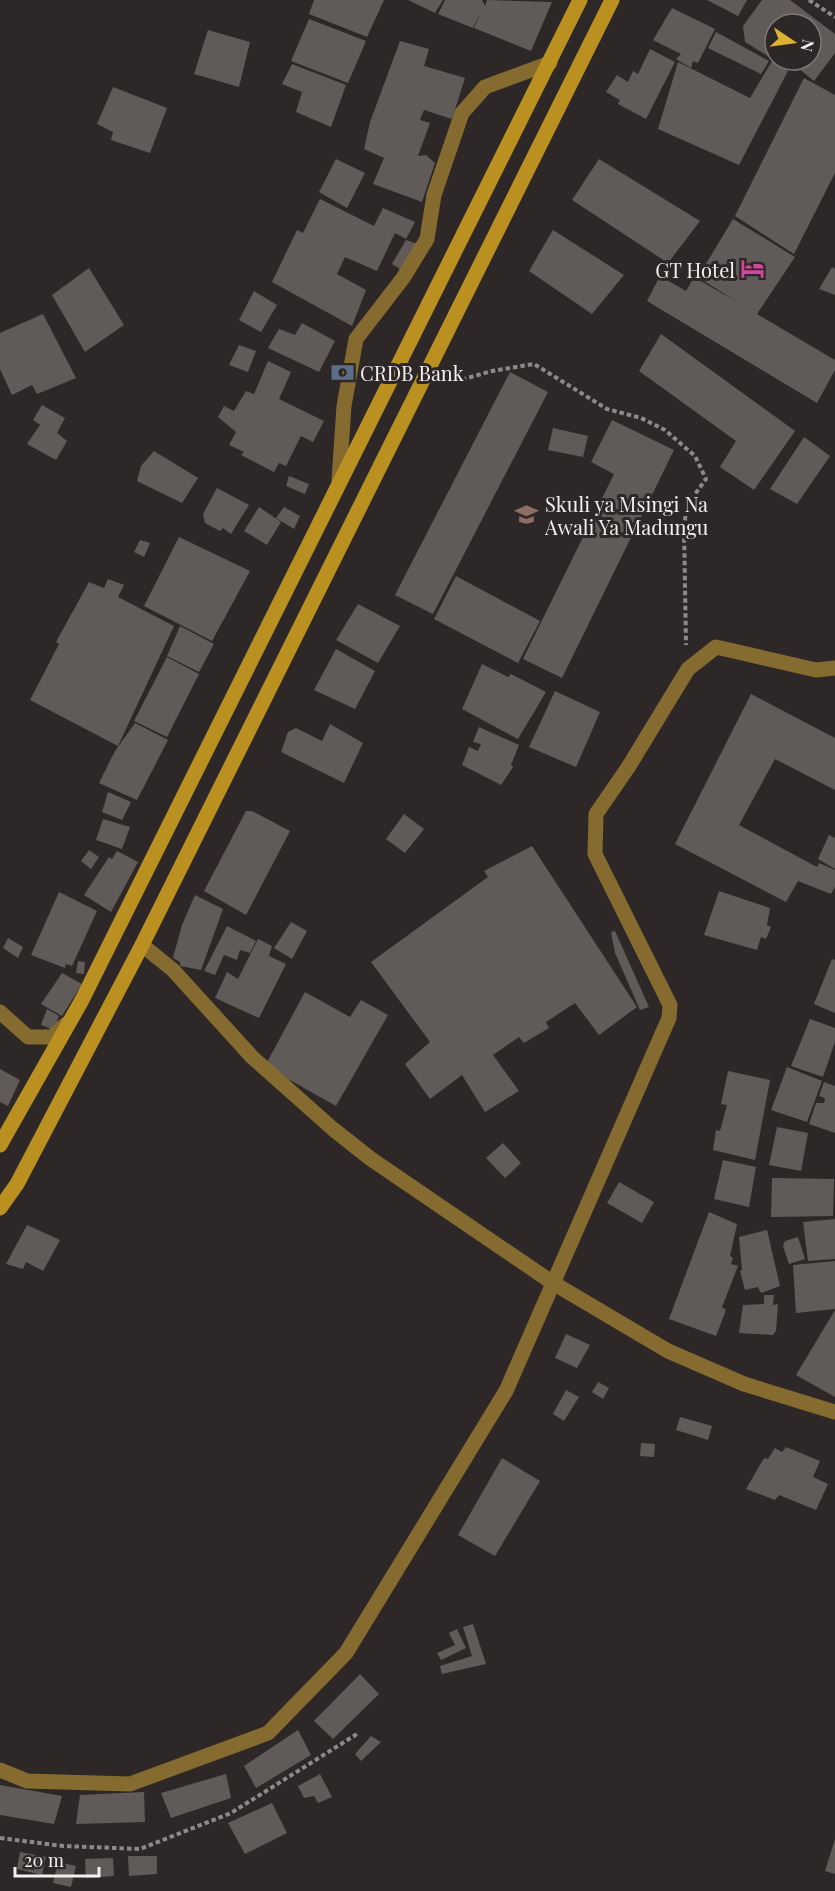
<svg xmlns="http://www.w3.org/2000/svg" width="835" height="1891" font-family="'Playfair Display',serif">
  <rect width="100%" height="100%" fill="#2d2827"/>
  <path fill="#605b59" d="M314,0H384L367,37L309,14Z
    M408,0H443L435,13Z
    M445,0H482L485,6L487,0L552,2L531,51L474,28L481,11L473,28L438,14Z
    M707,0H747L738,16Z
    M762,0H790L835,34V53L814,81L788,60H811V24H775V49L771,58L745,42L743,26Z
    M672,8L715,29L698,63L693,61L691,68L676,59L681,54L653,40Z
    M309,19L366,41L348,83L291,61Z
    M208,30L250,42L239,87L194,74Z
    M716,32L769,61L761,74L708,48Z
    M400,41L429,49L424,66L465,78L452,119L424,110L420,120L430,123L418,156L426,155L435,163L422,202L373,184L384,158L364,149L370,122Z
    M650,49L675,62L646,119L618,104L620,100L606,92L617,75L628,82L633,71L638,74Z
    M772,61L788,71L739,165L658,129L678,62L750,98Z
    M292,64L346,85L331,127L296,112L302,92L282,84Z
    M804,78L835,95V173L794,254L735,216Z
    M113,87L167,108L150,153L111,140L113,132L97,124Z
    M336,159L365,173L347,208L319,192Z
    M599,159L700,221L668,263L572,200Z
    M320,199L374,226L383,208L415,222L406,239L395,233L377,271L345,257L337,274L366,290L352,326L272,282L297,230L303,233Z
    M733,219L795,257L757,314L835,360V370L817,403L647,301L660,276L686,291L694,277L737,302L698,277Z
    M553,230L624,275L592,314L529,271Z
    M406,240L418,244L403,271L392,264Z
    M832,267L835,269V295L819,289Z
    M89,268L124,325L85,352L52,295Z
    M254,291L277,305L261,332L239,320Z
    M43,314L76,378L37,394L32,385L12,395L0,369V333Z
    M302,323L335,341L319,372L268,348L279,329L295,335Z
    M661,334L795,431L754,490L720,467L736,441L639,371Z
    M239,345L256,351L248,372L229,365Z
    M268,361L291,372L279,399L324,421L313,442L301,436L286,466L279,463L274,472L241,455L244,452L229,445L236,432L218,417L224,406L234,411L246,391L254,394Z
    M510,372L548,392L433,614L395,595Z
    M42,405L65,418L57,433L67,441L56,460L27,444L40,425L33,420Z
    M612,420L674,450L562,678L523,659L614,474L591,462Z
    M553,428L588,436L583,457L548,450Z
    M804,437L830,456L797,504L770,489Z
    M154,451L198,478L182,503L137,481L141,466Z
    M289,476L309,484L305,494L286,486Z
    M217,488L249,505L231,534L223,528L220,531L205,523L203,514Z
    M259,507L281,522L267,545L244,531Z
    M284,507L300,516L294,529L276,518Z
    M179,537L250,571L212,641L144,606Z
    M140,540L150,543L144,557L134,552Z
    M456,576L540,621L518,663L434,619Z
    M108,579L124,585L118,597L174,626L118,746L30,700L59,644L56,642L89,582L104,588Z
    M358,604L400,626L378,663L336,640Z
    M180,626L214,644L199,672L167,656Z
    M336,649L375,671L355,709L314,690Z
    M167,657L199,674L167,737L134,721Z
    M482,664L508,677L511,674L546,692L518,739L462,709Z
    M555,691L600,712L576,767L529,747Z
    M751,694L835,738V790L775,759L739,825L817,867L819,863L835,870V887L831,894L798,881L786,902L675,844Z
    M135,723L168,740L137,800L99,783L115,751Z
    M330,724L363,743L344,783L281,752L288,732L296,728L322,741Z
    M479,727L519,745L511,765L513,767L501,785L462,765L469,747L478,751L481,744L473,742Z
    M108,792L131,802L122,820L102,812Z
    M246,811H252L290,831L246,915L204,891Z
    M404,814L424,829L405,853L386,839Z
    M103,819L130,827L122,849L96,840Z
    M829,835L835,838V869L818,859Z
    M532,846L637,1007L599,1035L575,1003L546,1022L549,1028L524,1043L519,1037L493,1055L519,1091L485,1112L462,1075L430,1099L405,1064L430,1042L371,962L488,877L484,871Z
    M89,850L99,857L91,869L81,861Z
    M117,851L138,862L111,912L84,895L109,857L112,859Z
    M719,891L770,908L767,925L771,927L766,939L761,937L757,950L704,935Z
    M59,892L97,911L72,966L66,964L65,968L31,955Z
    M195,895L223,909L201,970L180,966V962L173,958L182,925Z
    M291,922L307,931L292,959L274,948Z
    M227,926L256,941L250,953L240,950L237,960L224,955L215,975L204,971Z
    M615,931L649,1007L640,1010L615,953L611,932Z
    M8,938L23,947L18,958L3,948Z
    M258,939L272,946L269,956L286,964L259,1018L215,998L227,972L238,979Z
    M832,959L835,960V1013L814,1004Z
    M78,961L85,962L84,974L76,973Z
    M62,973L82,984L62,1016L41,1004Z
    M305,992L350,1017L361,1000L388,1015L336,1106L265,1066Z
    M47,1009L59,1016L54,1030L41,1025Z
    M810,1019L835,1028V1042L823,1077L791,1066Z
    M787,1067L822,1081L807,1122L771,1110Z
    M0,1069L20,1080L8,1106L0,1102Z
    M728,1071L770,1080L755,1160L713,1150L716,1130L720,1131L727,1105L721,1104Z
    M824,1082L835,1086V1133L809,1124L816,1103H824L825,1098L819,1096Z
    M777,1127L808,1133L801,1171L769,1165Z
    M503,1143L521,1163L505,1178L486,1158Z
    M723,1160L756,1167L749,1207L714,1199Z
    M772,1178L834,1179L833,1216L771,1217Z
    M619,1182L654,1202L642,1223L607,1203Z
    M709,1212L737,1224L730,1256L733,1258L731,1264L738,1266L722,1307L726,1310L716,1336L669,1319Z
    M835,1219V1259L808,1261L803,1222Z
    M27,1225L60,1240L43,1271L26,1262L23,1269L6,1264Z
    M767,1230L780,1286L761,1293L758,1287L745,1290L740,1271L742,1270L739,1237Z
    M798,1237L805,1259L789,1264L783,1246L785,1241Z
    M835,1261V1309L796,1313L793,1265Z
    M764,1295H774L773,1305L778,1304L776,1331L773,1335L739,1333L743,1305L764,1304Z
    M835,1310V1397L796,1375Z
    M566,1334L590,1345L577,1368L555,1358Z
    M598,1382L609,1388L603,1399L592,1392Z
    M566,1390L579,1397L564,1421L553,1414Z
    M680,1417L712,1426L708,1440L676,1430Z
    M641,1443L655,1444L654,1457L640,1456Z
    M786,1447L820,1461L813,1477L828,1484L816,1510L779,1495L775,1500L746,1489L764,1458L768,1459L775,1448L782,1452Z
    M502,1458L540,1481L495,1556L458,1535Z
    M473,1624L486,1664L442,1674L440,1666L472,1656L463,1627Z
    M457,1629L466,1648L441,1660L437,1653L455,1645L449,1633Z
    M360,1674L379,1694L333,1739L314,1721Z
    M298,1730L311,1755L256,1788L244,1766Z
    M371,1736L381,1742L361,1761L355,1754Z
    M226,1774L231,1798L171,1818L161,1793Z
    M320,1774L332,1797L318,1803L314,1796L304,1798L298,1786Z
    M0,1785L62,1796L54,1824L0,1815Z
    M144,1792L145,1822L76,1824L80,1795Z
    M272,1803L287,1833L245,1854L228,1823Z
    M835,1839V1874L825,1871Z
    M20,1852L46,1857L42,1875L17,1869Z
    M128,1856H157V1874L129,1876Z
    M113,1858L114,1876L86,1878L85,1859Z
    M58,1862L76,1866L71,1887L53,1883Z"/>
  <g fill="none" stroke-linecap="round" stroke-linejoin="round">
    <path stroke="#8e8988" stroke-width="4" stroke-dasharray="4.5 3" stroke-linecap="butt" d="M809,0L835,17
      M448,377L457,381L492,371L534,364L607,409L641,418L665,430L695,456L706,479L687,505L684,527L686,645
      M0,1838L63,1846L140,1849L231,1813L357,1734"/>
    <path stroke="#856b2f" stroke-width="15" d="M339,480L344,406L356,339L403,278L427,239L434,195L462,113L485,87L550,63
      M142,945L173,970L252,1057L333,1129L371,1159L553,1283L668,1351L744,1384L835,1412
      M0,1012L28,1037H52L66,1024
      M0,1770L27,1781L130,1784L268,1733L346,1653L506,1391L669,1018L670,1005L595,854L596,814L629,766L688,669L716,647L816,670L835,668"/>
    <path stroke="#ba9021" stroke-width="15" d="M0,1145L82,1000L580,0
      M0,1208L17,1184L142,945L612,0"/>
  </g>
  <defs>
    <symbol id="hotel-bare" viewBox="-9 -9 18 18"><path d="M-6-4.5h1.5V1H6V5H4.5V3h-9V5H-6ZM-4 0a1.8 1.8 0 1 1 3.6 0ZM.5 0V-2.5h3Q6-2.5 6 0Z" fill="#d1479c" stroke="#2d2827" stroke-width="2.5" paint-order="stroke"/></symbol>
    <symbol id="bank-bare" viewBox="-9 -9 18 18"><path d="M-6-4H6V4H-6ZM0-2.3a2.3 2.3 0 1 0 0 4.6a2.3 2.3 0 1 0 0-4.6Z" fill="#5c6f8a" stroke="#2d2827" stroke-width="2.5" paint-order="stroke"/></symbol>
    <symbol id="school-bare" viewBox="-9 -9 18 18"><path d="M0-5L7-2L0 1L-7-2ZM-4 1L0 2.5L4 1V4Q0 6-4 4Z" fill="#8d6e63" stroke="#2d2827" stroke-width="2.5" paint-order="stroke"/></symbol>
  </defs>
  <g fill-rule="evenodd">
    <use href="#hotel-bare" x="736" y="252" width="33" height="33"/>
    <use href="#bank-bare" x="326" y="356" width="33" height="33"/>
    <use href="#school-bare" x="510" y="498" width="33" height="33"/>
  </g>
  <g text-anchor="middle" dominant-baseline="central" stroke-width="6" stroke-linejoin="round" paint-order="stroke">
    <g font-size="20" fill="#f3efee" stroke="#2d2827" text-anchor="start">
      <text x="735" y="269" text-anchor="end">GT Hotel</text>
      <text x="360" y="372">CRDB Bank</text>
      <text x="545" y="503">Skuli ya Msingi Na<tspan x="545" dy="23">Awali Ya Madungu</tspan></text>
    </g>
  </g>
  <g transform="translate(793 42) rotate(103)"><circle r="28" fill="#2d2827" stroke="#7c7877" stroke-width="1.5"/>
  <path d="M0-4.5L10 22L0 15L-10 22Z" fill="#ddb233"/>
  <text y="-9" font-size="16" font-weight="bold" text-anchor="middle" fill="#f3efee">N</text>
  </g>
  <path d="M15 1867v9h84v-9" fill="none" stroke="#f3efee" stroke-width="3"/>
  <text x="24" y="1867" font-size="18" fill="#f3efee" stroke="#2d2827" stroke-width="4.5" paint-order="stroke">20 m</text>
</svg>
